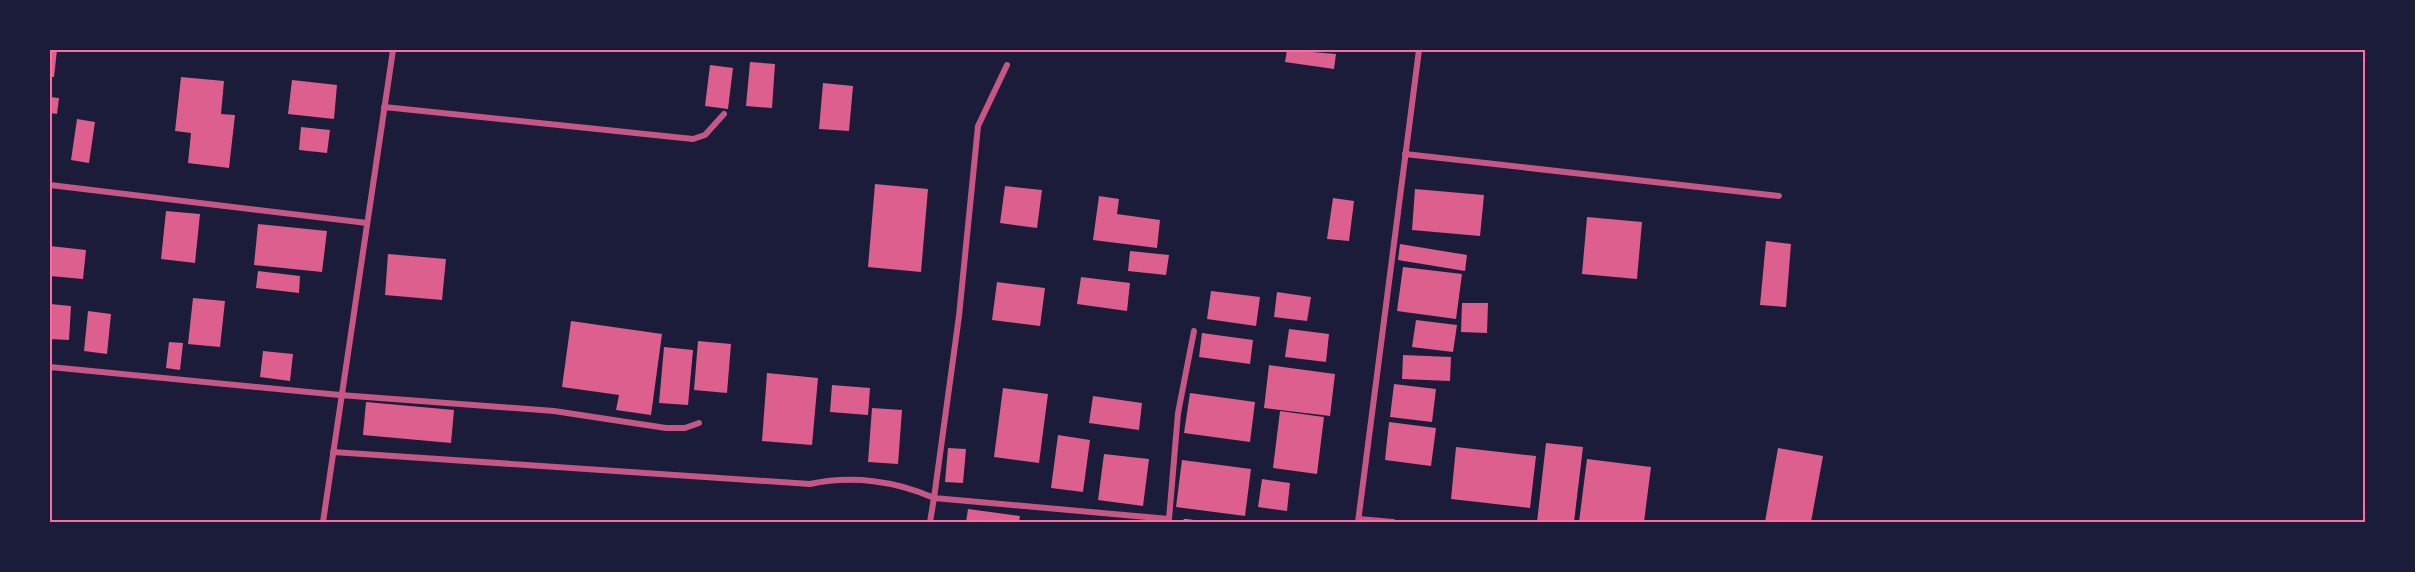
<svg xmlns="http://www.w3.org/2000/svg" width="2415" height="572" font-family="Quicksand,sans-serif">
  <rect width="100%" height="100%" fill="#1b1b3a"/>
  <path fill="#dd5f8e" d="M50,50H57L54,77H50Z
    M1287,50L1336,54L1334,69L1285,62Z
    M750,62L775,64L772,108L746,106Z
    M710,65L733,68L728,109L705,106Z
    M181,77L224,81L221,114L235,115L229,168L188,163L191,133L175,131Z
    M292,80L337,85L334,119L288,114Z
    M823,83L853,86L849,131L819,129Z
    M50,97L59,98L57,114L50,113Z
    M77,119L95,122L89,163L71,160Z
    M301,127L330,130L327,153L299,150Z
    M875,184L928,189L921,272L868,267Z
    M1005,186L1042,190L1037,228L1000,223Z
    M1415,189L1484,195L1480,236L1412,230Z
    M1099,196L1119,199L1117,214L1160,220L1157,248L1093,240Z
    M1333,198L1354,201L1349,241L1327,239Z
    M166,211L200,214L195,263L161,259Z
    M1587,217L1642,222L1637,279L1582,274Z
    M258,224L327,231L322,272L254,265Z
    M1766,241L1791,244L1786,307L1760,305Z
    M1400,244L1467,255L1465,271L1398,260Z
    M50,246L86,250L83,279L50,276Z
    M1130,251L1169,255L1166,275L1128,271Z
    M388,254L446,259L442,300L385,295Z
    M1403,267L1462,274L1456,319L1397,311Z
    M258,271L300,276L299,293L256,288Z
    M1081,277L1130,283L1127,311L1077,304Z
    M997,282L1045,288L1040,326L992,320Z
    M1211,291L1260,297L1256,326L1207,319Z
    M1277,292L1311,297L1307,321L1274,317Z
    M193,298L225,301L220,347L188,344Z
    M1462,303H1488L1487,333L1461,332Z
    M50,304L71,306L69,340L50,339Z
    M88,311L111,314L107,354L84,351Z
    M1416,320L1457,325L1453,352L1412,347Z
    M571,321L662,334L651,415L616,410L619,395L562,387Z
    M1289,329L1329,334L1326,362L1285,357Z
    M1202,333L1253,340L1250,364L1199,357Z
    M698,341L731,344L727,393L694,390Z
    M169,342L183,343L180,370L166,368Z
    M664,347L693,350L688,405L659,403Z
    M263,351L293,354L290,381L260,377Z
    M1403,355L1451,357L1450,381L1402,379Z
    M1269,365L1335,374L1330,416L1264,408Z
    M767,373L818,378L812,445L762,441Z
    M1394,384L1436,389L1432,422L1390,417Z
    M832,385L870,388L868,415L830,412Z
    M1003,388L1048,394L1039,463L994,457Z
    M1190,393L1255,402L1250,442L1184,433Z
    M1093,396L1142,403L1139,430L1089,423Z
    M366,402L454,410L451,443L363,435Z
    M872,408L902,410L898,464L868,462Z
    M1280,411L1324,417L1317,474L1273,468Z
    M1389,422L1436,428L1431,466L1385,460Z
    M1058,435L1090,440L1083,492L1051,488Z
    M1546,443L1583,447L1574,522H1537Z
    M1456,447L1536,456L1530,508L1451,499Z
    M948,448L966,449L963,483L945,482Z
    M1778,448L1823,456L1811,522H1765Z
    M1104,454L1149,459L1143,506L1098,500Z
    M1587,459L1651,467L1644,522H1579Z
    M1182,460L1251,469L1245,516L1176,507Z
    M1262,479L1290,483L1287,511L1258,507Z
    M968,509L1020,516L1019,522H966Z"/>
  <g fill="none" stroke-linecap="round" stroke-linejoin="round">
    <path stroke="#ff6b9d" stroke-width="4" d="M1185,521L1194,522"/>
    <path stroke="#c65784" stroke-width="6" d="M384,107L693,139L705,135L724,114
      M1405,154L1779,196
      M50,185L367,223
      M50,367L340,395L554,411L666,428H685L699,423
      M333,452L810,484C852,475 896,481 934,498L959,316L978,126L1007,65
      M1359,519L1393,522
      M323,522L393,50
      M930,522L934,498L1169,519L1178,413L1194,331
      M1358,522L1419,50"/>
  </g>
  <rect width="2415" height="572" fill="none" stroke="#1b1b3a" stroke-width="102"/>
  <rect x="51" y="51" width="2313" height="470" fill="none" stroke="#ff6b9d" stroke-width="2"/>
</svg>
